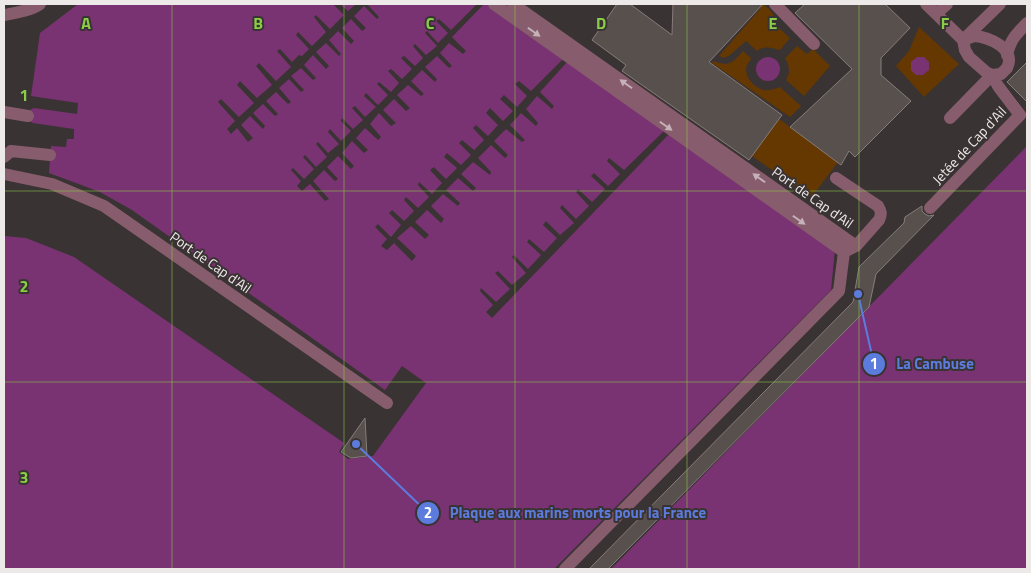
<svg xmlns="http://www.w3.org/2000/svg" width="1031" height="573" font-family="'Titillium Web',sans-serif">
  <rect width="100%" height="100%" fill="#3a3333"/>
  <path fill="#643800" d="M756,4H763C769,9 777,14 772,22L790,38L780,50C773,48 763,45 757,51L746,41L730,55L724,58L719,56L761,8Z
    M919,27L959,64L924,97L896,66L909,51Z
    M797,46L807,54L813,49L830,66L804,96L786,80C791,71 789,66 785,58Z
    M743,51L751,58C750,61 748,63 747,65C743,76 754,88 764,90C769,91 774,89 780,87L801,106L790,117L712,63L713,61C730,67 732,63 743,51Z
    M779,119L838,162L811,198L752,156Z"/>
  <path fill="#7a3372" d="M78,4H488L835,249L831,290L554,569H4V236L26,238L74,257L344,443L339,452L348,459L373,456L426,383L402,366L385,390L132,210L100,192L49,173L51,146L66,147L67,139H74V129L33,123L29,121L30,110L34,108L77,114L78,103L31,96L40,33Z
    M756 69a12 12 0 1 1 24 0a12 12 0 1 1-24 0Z
    M917,57H924L929,62V70L923,75H916L911,70V62Z
    M1027,146V569H611Z"/>
  <path fill="#3a3333" d="M333,4H340L348,11L356,4H367L379,17L377,19L364,6L354,16L366,28L362,31L351,19L342,28L354,41L351,44L338,31L329,40L341,54L339,56L326,43L316,52L329,66L326,69L313,55L304,65L316,78L313,80L301,68L291,76L304,90L301,92L289,79L279,88L291,102L288,104L276,92L266,101L278,114L275,116L263,104L253,113L265,126L263,129L250,116L241,125L253,138L248,142L237,128L231,134L227,129L235,121L218,102L221,99L239,117L254,103L237,85L240,81L257,98L272,85L256,66L259,63L276,81L291,67L277,51L280,49L292,62L299,55L302,56L309,49L296,35L298,32L312,46L326,32L314,17L316,15L330,29L344,15Z
    M477,4H484L452,37L466,51L463,54L449,43L440,53L452,66L449,68L437,56L425,67L437,79L435,82L422,70L411,81L424,94L421,96L408,85L397,95L410,108L406,111L394,99L383,110L396,123L391,126L379,113L370,124L381,137L378,140L365,128L356,138L368,150L364,153L352,141L342,153L354,166L351,169L338,156L327,167L338,179L335,181L324,170L313,181L329,199L325,201L310,184L302,191L297,186L301,181L291,170L293,168L304,179L314,169L303,157L305,155L316,167L327,157L316,144L318,142L328,153L339,144L328,132L330,129L341,141L351,131L341,121L342,118L353,129L363,120L352,108L355,106L365,117L376,107L364,96L366,93L378,105L388,95L377,84L379,82L391,92L399,83L388,71L391,69L402,79L412,69L401,58L404,56L415,66L423,58L413,46L415,44L426,55L437,46L425,33L427,31L438,43L448,33L436,21L439,19L451,30Z
    M564,58L568,61L540,92L554,106L552,109L537,96L526,109L538,123L536,126L521,113L510,125L525,140L522,142L506,129L494,141L508,155L505,158L491,145L478,158L491,172L490,175L473,162L461,174L476,188L473,191L458,178L446,190L460,203L458,206L443,194L431,206L444,219L441,223L427,210L415,222L429,235L425,239L411,226L397,238L416,256L412,261L394,243L387,250L381,246L387,239L375,227L378,224L391,237L401,225L389,213L392,210L404,221L414,211L404,200L406,197L418,208L429,197L418,185L419,182L432,194L442,183L430,170L434,167L446,179L457,168L444,157L447,153L461,165L471,155L459,143L462,140L474,150L484,140L473,128L476,125L488,136L498,125L486,113L490,108L503,121L513,111L500,99L504,95L517,107L527,96L515,84L519,81L531,91Z
    M665,130L670,133L492,318L486,312L493,305L480,291L481,288L496,302L510,289L495,273L498,271L512,285L526,273L512,257L514,255L528,269L541,255L527,242L529,239L544,252L557,238L543,225L546,221L560,235L574,223L560,208L562,205L576,219L589,206L576,192L578,189L592,202L605,189L591,176L594,173L608,186L620,174L607,161L609,158L624,170Z"/>
  <path fill="#57504d" stroke="#857d7a" d="M617,4H630L672,35L673,4H763L709,62L782,115L749,160L622,71L626,65L592,40Z
    M805,4H885L910,28L881,58V75L911,101L855,157L849,151L841,165L790,127L852,69L795,13Z
    M1027,62V102L1007,82Z
    M922,206V211L925,214L929,216L934,215L876,274L869,307L608,569H589L853,302L859,267L904,223L905,217Z
    M365,418L367,456L351,458L341,452Z"/>
  <g fill="none" stroke-linecap="round" stroke-linejoin="round">
    <path stroke="#875d6d" stroke-width="12" d="M494,4L844,252
      M513,4L856,246
      M775,4L814,44
      M926,4L963,40L1000,4
      M937,13L947,4
      M4,15C15,13 30,11 40,4
      M974,36C988,37 1017,48 1007,68C1005,70 1003,72 1001,74L992,75L986,72L969,57L965,50L963,40Z
      M1007,55C1011,38 1016,35 1027,23
      M4,112L28,116
      M4,157L11,151L50,155
      M4,174L52,184L104,206L387,403
      M930,208L1020,115L998,86L992,75L950,118
      M565,569L839,291L844,252L856,246L879,220C882,214 881,211 878,206L836,178"/>
  </g>
  <defs><path id="oneway-solid" d="M-6-.8H1V-3.2L6.5 0L1 3.2V.8H-6Z" transform="scale(1.25)"/></defs>
  <g fill="#c5b1b7">
    <use href="#oneway-solid" transform="translate(534 32) rotate(35)"/>
    <use href="#oneway-solid" transform="translate(626 84) rotate(-145)"/>
    <use href="#oneway-solid" transform="translate(666 126) rotate(35)"/>
    <use href="#oneway-solid" transform="translate(759 178) rotate(-145)"/>
    <use href="#oneway-solid" transform="translate(799 220) rotate(35)"/>
  </g>
  <path fill="none" stroke="#8ace47" stroke-width="1" stroke-opacity="0.55" d="M172,4V569M344,4V569M515,4V569M687,4V569M859,4V569M4,191H1027M4,382H1027"/>
  <g text-anchor="middle" dominant-baseline="central" stroke-width="4" stroke-linejoin="round" paint-order="stroke">
    <g font-size="14" fill="#eee9e9" stroke="#3a3333">
      <text transform="translate(969 145) rotate(-47)">Jetée de Cap d'Ail</text>
      <text transform="translate(813 197) rotate(35)">Port de Cap d'Ail</text>
      <text transform="translate(211 262) rotate(35)">Port de Cap d'Ail</text>
    </g>
  </g>
  <g font-size="16" text-anchor="middle" font-weight="bold" fill="#8ace47" stroke="#3a3333" stroke-width="4" stroke-linejoin="round" paint-order="stroke">
    <text x="86" y="29">A</text>
    <text x="258" y="29">B</text>
    <text x="430" y="29">C</text>
    <text x="601" y="29">D</text>
    <text x="773" y="29">E</text>
    <text x="945" y="29">F</text>
    <text x="24" y="101">1</text>
    <text x="24" y="292">2</text>
    <text x="24" y="483">3</text>
  </g>
  <path fill="none" stroke="#5c7cdd" stroke-width="2" d="M858 294L874 364M356 444L428 513"/>
  <g fill="#5c7cdd" stroke="#3a3333" stroke-width="2">
    <circle cx="858" cy="294" r="5"/>
    <circle cx="356" cy="444" r="5"/>
    <circle cx="874" cy="364" r="12"/>
    <circle cx="428" cy="513" r="12"/>
  </g>
  <g font-size="15" text-anchor="middle" font-weight="bold" fill="#fff">
    <text x="874" y="369">1</text>
    <text x="428" y="518">2</text>
  </g>
  <g font-size="15" text-anchor="middle" font-weight="bold" fill="#5c7cdd" stroke="#3a3333" stroke-width="4" stroke-linejoin="round" paint-order="stroke">
    <text x="935" y="369">La Cambuse</text>
    <text x="578" y="518">Plaque aux marins morts pour la France</text>
  </g>
  <rect width="1031" height="573" fill="none" stroke="#eee9e9" stroke-width="10"/>
</svg>
